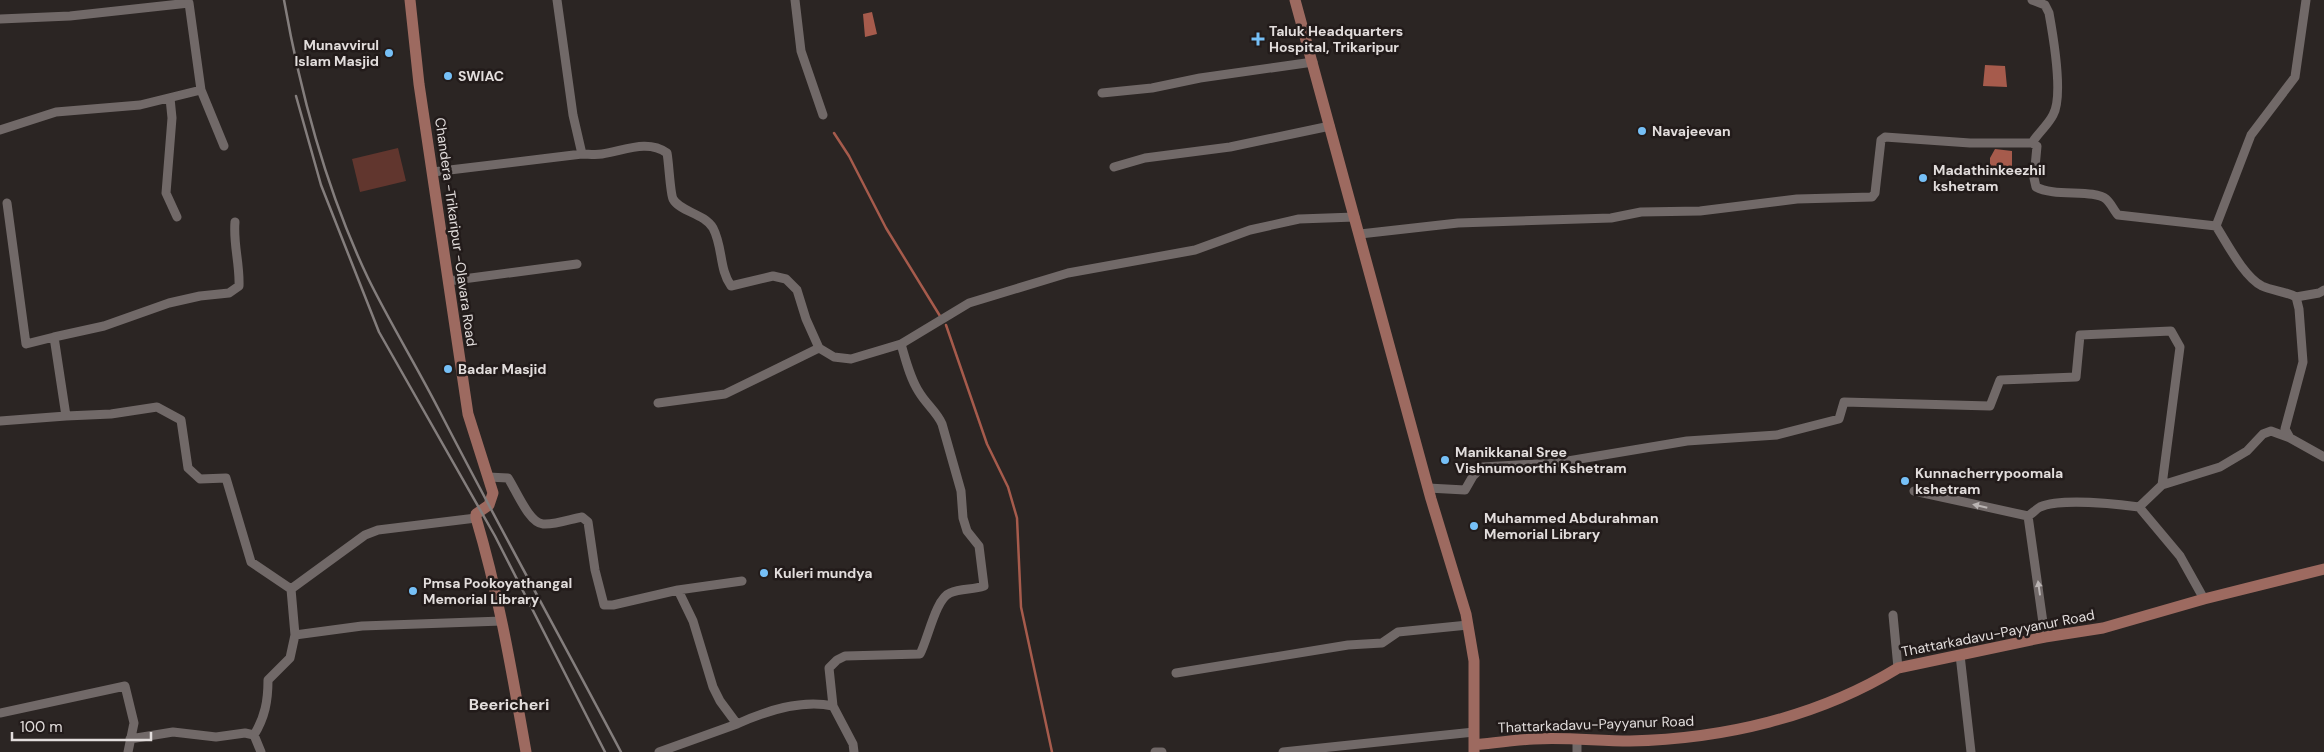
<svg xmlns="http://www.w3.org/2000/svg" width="2324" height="752" font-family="'DM Sans',sans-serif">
  <rect width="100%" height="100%" fill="#2b2523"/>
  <path fill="#61362e" d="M398,148L406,181L360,192L352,159Z"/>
  <path fill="#a65b4c" d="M872,12L877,34L865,37L863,14Z
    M1985,65L2005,66L2007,87L1983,86Z
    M1995,149L2012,151V172L1990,168V158Z"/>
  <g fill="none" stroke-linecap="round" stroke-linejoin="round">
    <path stroke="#a65b4c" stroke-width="2.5" d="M834,133L849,156L886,228L940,316
      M946,325L987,444L1008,487L1017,518L1021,607L1052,752"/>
    <path stroke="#716968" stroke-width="9" d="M557,0L573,115L582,154
      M795,0L801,51L823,115
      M2032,0L2045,5L2049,13C2053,35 2064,96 2053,115C2048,125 2038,133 2032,143
      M0,19L70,16L189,3L201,90L224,146
      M1102,93L1152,88L1200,78L1313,62
      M170,98L172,118L166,193L177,217
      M0,130L56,112L140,105L201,90
      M1114,167L1145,158L1230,147L1330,126
      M433,172L582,154C588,154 595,155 602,154C624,151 647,139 667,153C669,163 670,192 673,199C680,212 704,213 713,228C723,247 719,269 731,286L773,276L786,279L797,290L806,319L819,348L834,357L851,359L901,344L969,303L1068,273L1195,250L1250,230L1299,219L1355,217
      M7,203L26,344L54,337L66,416L111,414L157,407L181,420L188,468L200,479L226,478L251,562L291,589L295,635L290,658L268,680C268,701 265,717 254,735L245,733L216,737L173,732L130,739
      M1360,234L1458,223L1611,218L1641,212L1700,211L1797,199L1872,197L1875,193L1881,140L1885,137L1970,143H2032L2037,146L2034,178L2036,187C2054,197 2094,189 2106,199C2111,203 2114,211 2118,215L2216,226
      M448,281L577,264
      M2296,297L2319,293L2324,290
      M54,337L104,326L169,303L200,296L229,293L239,286C240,264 233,244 235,222
      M658,403L725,394L819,348
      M0,421L66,416
      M2290,438L2324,457
      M488,477L508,478C516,490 529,523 543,524C555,525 571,519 582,517L588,522L595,570L604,605H613L678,590L693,621L713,687L720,701L737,724C766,711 801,699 833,706L853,744L854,752
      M1428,488L1465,490L1473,476L1482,467L1556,463L1687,441L1777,435L1839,419L1844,402L1990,406L2000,380L2076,377L2080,335L2171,331L2180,347L2162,485
      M1914,491L2028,516
      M2028,516L2045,637
      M2028,516C2032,514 2036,509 2040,507C2061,498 2116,504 2139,507
      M291,589L365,535L378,530L476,518
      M678,590L742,581
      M2204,599L2180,556L2139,507L2162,485L2220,467L2247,451L2263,434L2271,431L2290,438L2285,429L2303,362L2299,309L2296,297C2285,291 2273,291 2262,286C2244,277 2227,243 2216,226L2251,135L2295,77L2306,0
      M1893,615L1898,668
      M295,635L362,626L502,621
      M1960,655L1971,752
      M1176,673L1348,645L1382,643L1398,632L1468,625
      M833,706L829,668L837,660L845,656L920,654C928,639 936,598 950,593C961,588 973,590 984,586L979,546L967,531L963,518L961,491L942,424C937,412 926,404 919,392C910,378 906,361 901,344
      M0,713L125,686L134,723L128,752
      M254,735L261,752
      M1577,740V752
      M659,752L737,724
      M1155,752H1162
      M1283,752L1474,732"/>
    <path stroke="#9d6a60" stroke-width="11" d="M410,0L419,84L468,414L493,493L489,505L476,514V518C499,595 512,673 526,752
      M1295,0L1431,499L1466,614L1474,661V752
      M1474,745C1494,743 1514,740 1534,739C1566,737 1598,741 1630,741C1723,739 1818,717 1898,668L2045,637L2103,628L2204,599L2324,569"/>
    <path stroke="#847e7d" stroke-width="2.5" d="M284,0C301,96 326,190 368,278C390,323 416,365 439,410C498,525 561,638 621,752
      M296,96L321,185L379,332L495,536L605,752"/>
  </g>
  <defs><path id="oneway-solid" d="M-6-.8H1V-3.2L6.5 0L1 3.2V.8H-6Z" transform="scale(1.25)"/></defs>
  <g fill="#bab4b3">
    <use href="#oneway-solid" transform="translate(1980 506) rotate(-167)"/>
    <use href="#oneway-solid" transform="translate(2039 588) rotate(-98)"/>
  </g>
  <g fill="#76c0f7" stroke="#221b1a" stroke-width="2">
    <path d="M1255.5 31.5h5v5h5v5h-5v5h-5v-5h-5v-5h5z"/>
    <circle cx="389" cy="53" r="5"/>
    <circle cx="448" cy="76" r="5"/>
    <circle cx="1642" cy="131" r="5"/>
    <circle cx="1923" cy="178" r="5"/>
    <circle cx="448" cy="369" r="5"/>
    <circle cx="1445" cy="460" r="5"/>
    <circle cx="1905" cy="481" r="5"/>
    <circle cx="1474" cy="526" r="5"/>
    <circle cx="764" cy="573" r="5"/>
    <circle cx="413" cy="591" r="5"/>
  </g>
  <g text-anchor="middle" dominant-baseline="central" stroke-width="5" stroke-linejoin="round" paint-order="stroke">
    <g font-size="14" font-weight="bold" fill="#e2dddc" stroke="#221b1a" text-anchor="start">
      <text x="1269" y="31">Taluk Headquarters<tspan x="1269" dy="16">Hospital, Trikaripur</tspan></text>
      <text x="379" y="45" text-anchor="end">Munavvirul<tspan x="379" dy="16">Islam Masjid</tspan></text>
      <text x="458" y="76">SWIAC</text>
      <text x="1652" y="131">Navajeevan</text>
      <text x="1933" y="170">Madathinkeezhil<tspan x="1933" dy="16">kshetram</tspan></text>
      <text x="458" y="369">Badar Masjid</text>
      <text x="1455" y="452">Manikkanal Sree<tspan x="1455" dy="16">Vishnumoorthi Kshetram</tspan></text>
      <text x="1915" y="473">Kunnacherrypoomala<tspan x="1915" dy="16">kshetram</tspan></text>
      <text x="1484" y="518">Muhammed Abdurahman<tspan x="1484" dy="16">Memorial Library</tspan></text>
      <text x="774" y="573">Kuleri mundya</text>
      <text x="423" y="583">Pmsa Pookoyathangal<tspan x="423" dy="16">Memorial Library</tspan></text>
    </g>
    <g font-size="14" fill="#e2dddc" stroke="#221b1a">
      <text transform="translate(456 232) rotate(82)">Chandera -Trikaripur -Olavara Road</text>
      <text transform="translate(1998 633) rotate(-11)">Thattarkadavu-Payyanur Road</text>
      <text transform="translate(1596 724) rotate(-2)">Thattarkadavu-Payyanur Road</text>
    </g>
    <g font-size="16" font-weight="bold" fill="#e2dddc" stroke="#221b1a">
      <text x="509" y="704">Beericheri</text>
    </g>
  </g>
  <path d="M12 732v8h139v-8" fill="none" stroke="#e2dddc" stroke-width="2.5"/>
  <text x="20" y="732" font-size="15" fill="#e2dddc" stroke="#221b1a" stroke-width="4" paint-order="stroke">100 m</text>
</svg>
